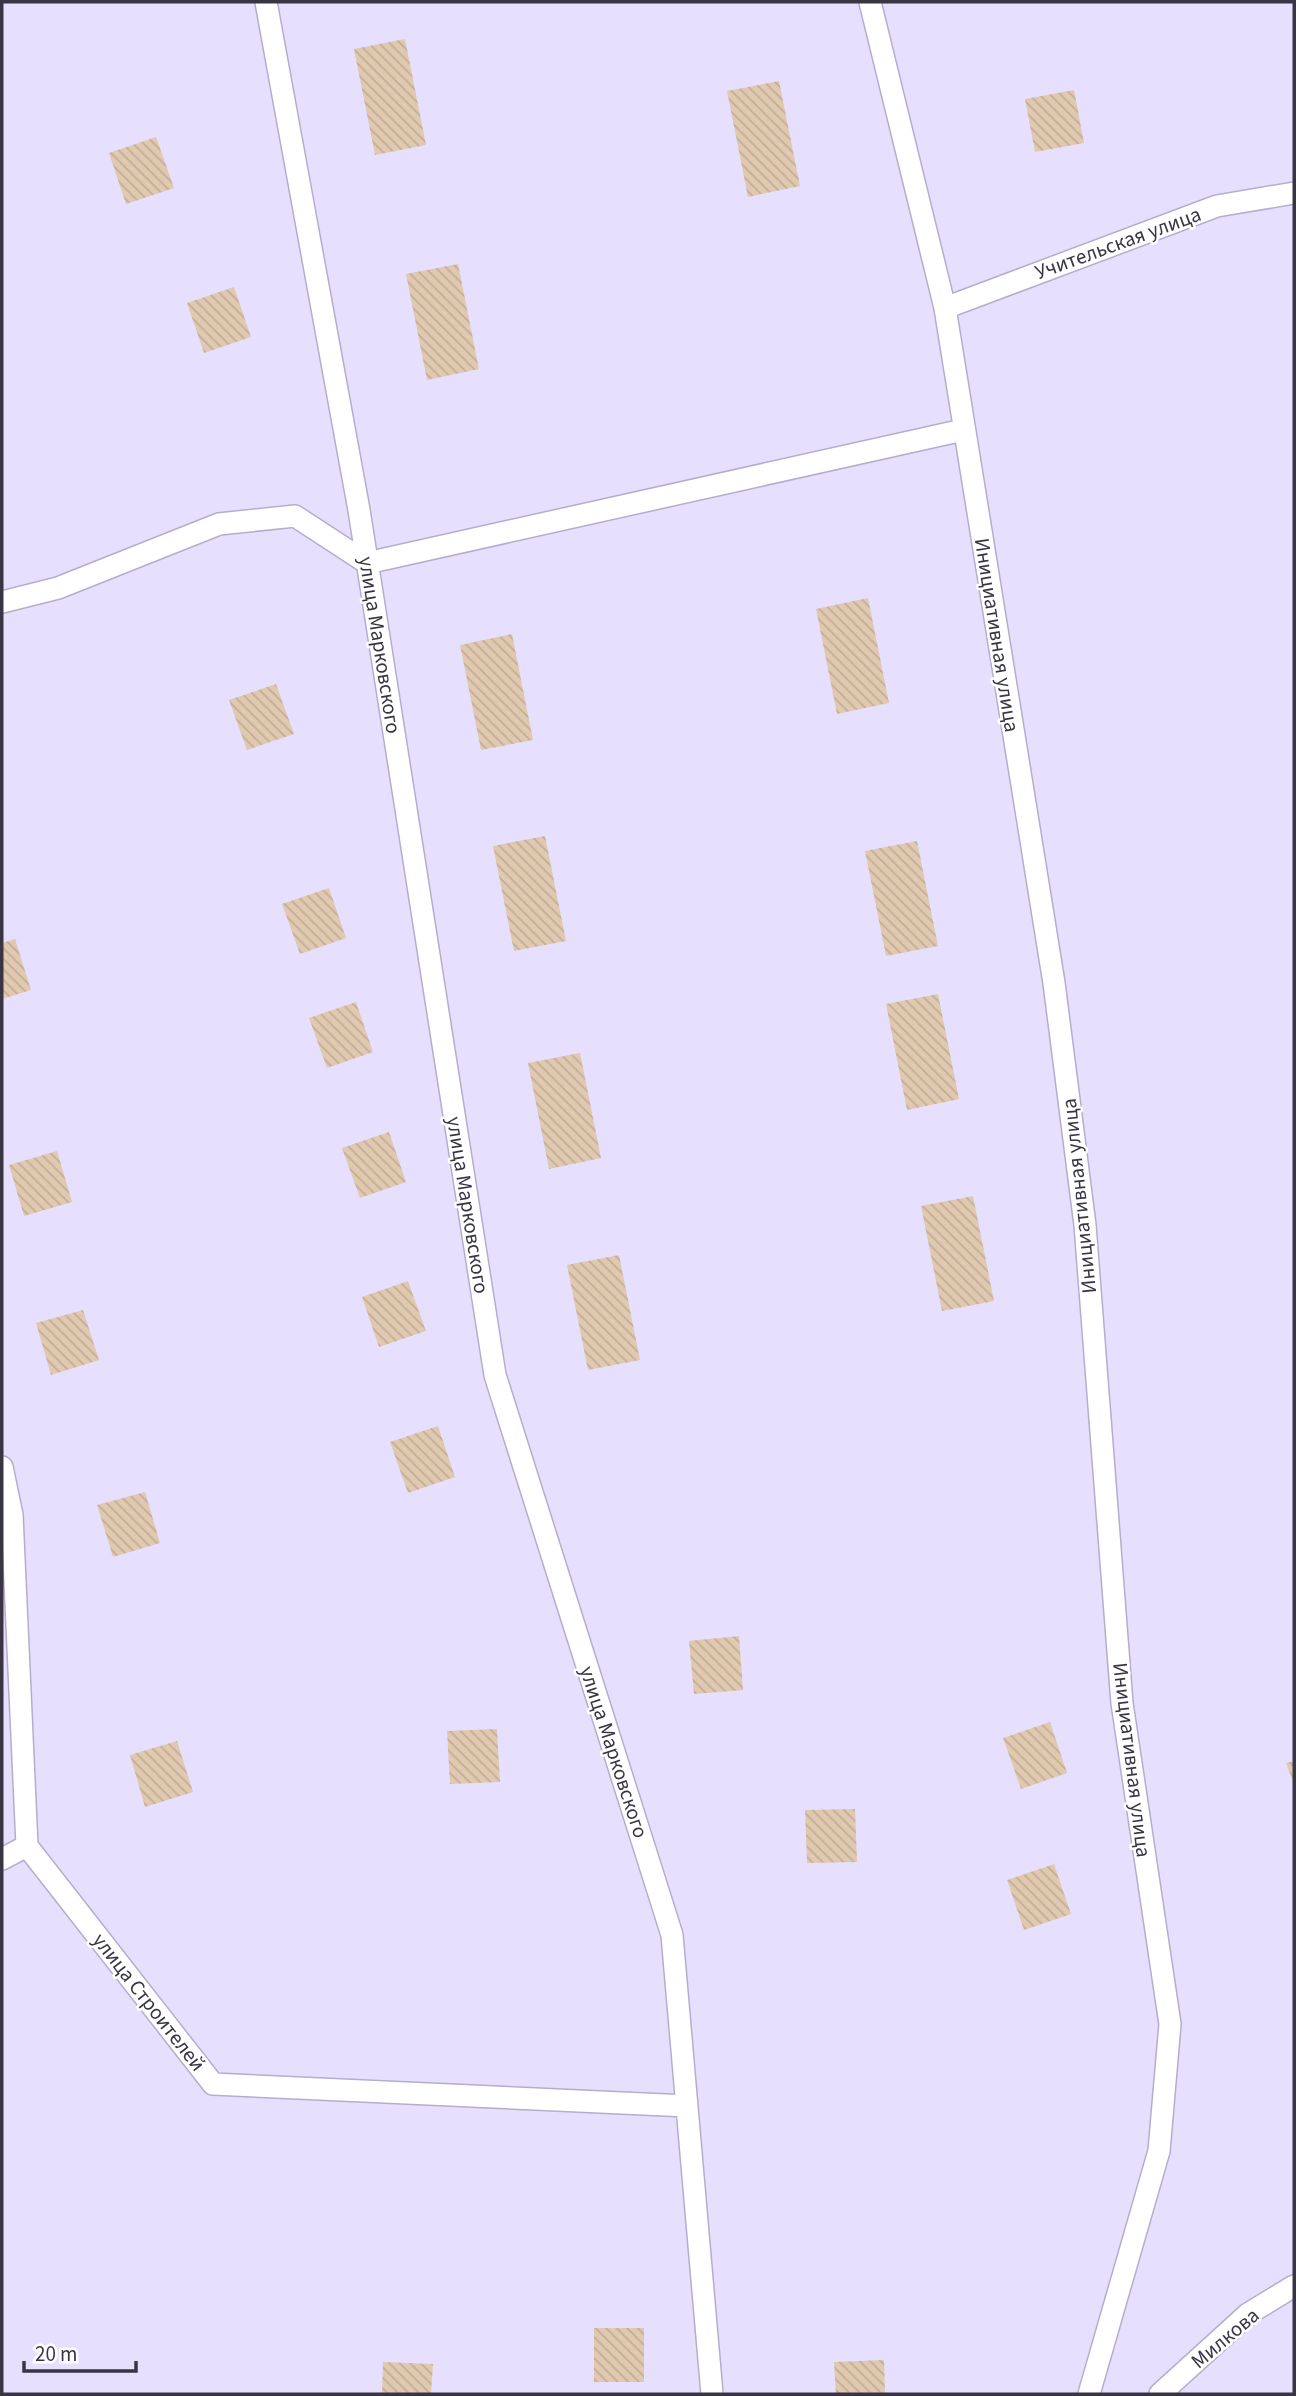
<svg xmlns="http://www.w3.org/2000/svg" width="1296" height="2396" font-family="'Source Sans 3',sans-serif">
  <defs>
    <pattern id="building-back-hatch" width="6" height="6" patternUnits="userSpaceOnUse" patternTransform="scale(1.75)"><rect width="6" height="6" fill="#e0c9af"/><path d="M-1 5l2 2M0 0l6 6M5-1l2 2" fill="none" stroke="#c1ad98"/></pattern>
  </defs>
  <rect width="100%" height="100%" fill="#e7dffe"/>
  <path fill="url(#building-back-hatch)" d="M405,39L426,145L375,155L354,49Z
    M779,81L800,186L748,197L727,91Z
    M1074,90L1084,143L1035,152L1025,99Z
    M156,137L174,188L126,204L109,153Z
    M458,264L479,369L427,380L406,274Z
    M234,287L251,337L204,353L187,303Z
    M868,598L889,703L837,714L816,609Z
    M512,634L533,740L481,750L460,645Z
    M276,684L294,734L247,750L229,700Z
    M545,836L566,941L514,951L493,846Z
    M917,841L938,946L886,956L865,851Z
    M329,888L346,938L300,954L282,904Z
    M15,939L31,990L2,999V943Z
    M938,994L959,1099L907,1110L886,1004Z
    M356,1002L373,1052L327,1068L309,1018Z
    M580,1053L601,1158L549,1169L528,1063Z
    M389,1132L406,1182L360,1198L342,1148Z
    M57,1151L72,1202L24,1216L9,1165Z
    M973,1196L994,1301L942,1311L921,1206Z
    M619,1255L640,1360L588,1370L567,1265Z
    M408,1281L426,1331L379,1347L362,1297Z
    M83,1310L99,1360L51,1375L36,1323Z
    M438,1426L455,1477L408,1493L390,1442Z
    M145,1492L160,1543L113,1557L97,1505Z
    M739,1636L743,1690L694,1694L689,1641Z
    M1050,1722L1067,1773L1021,1789L1003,1738Z
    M497,1729L500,1782L450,1784L447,1731Z
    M177,1741L193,1792L145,1807L130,1755Z
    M1294,1761V1784L1286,1763Z
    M855,1809L857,1862L807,1863L805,1810Z
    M1054,1864L1071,1914L1024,1930L1007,1880Z
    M594,2328H644V2382H594Z
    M884,2360L885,2394H836L834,2362Z
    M383,2362L433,2364L431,2394H382Z"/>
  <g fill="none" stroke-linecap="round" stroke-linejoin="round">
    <defs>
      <path id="lane" d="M266,2L359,510L495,1375L672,1935L712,2394
        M870,2L945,308L1054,983L1085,1225L1122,1703L1170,2024L1159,2151L1089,2394
        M945,308L1217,206L1294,193
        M2,602L58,588L219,524L295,516L367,563L963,430
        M2,1467L12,1515L27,1846L213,2084L687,2106
        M2,1859L27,1846
        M1160,2394L1248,2314L1294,2286"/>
    </defs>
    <use href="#lane" stroke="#b6adcb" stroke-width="24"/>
    <use href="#lane" stroke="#fff" stroke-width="21"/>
  </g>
  <g text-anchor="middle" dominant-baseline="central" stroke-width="5" stroke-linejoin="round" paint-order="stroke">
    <g font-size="21" fill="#393542" stroke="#fff">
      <text transform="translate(1118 243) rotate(-20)">Учительская улица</text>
      <text transform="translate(997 635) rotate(81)">Инициативная улица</text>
      <text transform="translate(380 645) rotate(81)">улица Марковского</text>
      <text transform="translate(1079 1196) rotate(-96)">Инициативная улица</text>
      <text transform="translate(468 1205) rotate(81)">улица Марковского</text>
      <text transform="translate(614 1752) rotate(72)">улица Марковского</text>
      <text transform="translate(1132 1760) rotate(83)">Инициативная улица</text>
      <text transform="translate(149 2002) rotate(52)">улица Строителей</text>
      <text transform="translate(1225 2338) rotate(-40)">Милкова</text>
    </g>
  </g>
  <rect width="1296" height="2396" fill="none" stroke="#393542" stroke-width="7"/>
  <path d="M24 2361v10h112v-10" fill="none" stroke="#393542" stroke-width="3.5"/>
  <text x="35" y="2361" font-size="21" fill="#393542" stroke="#ffffff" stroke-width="5" paint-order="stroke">20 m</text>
</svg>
